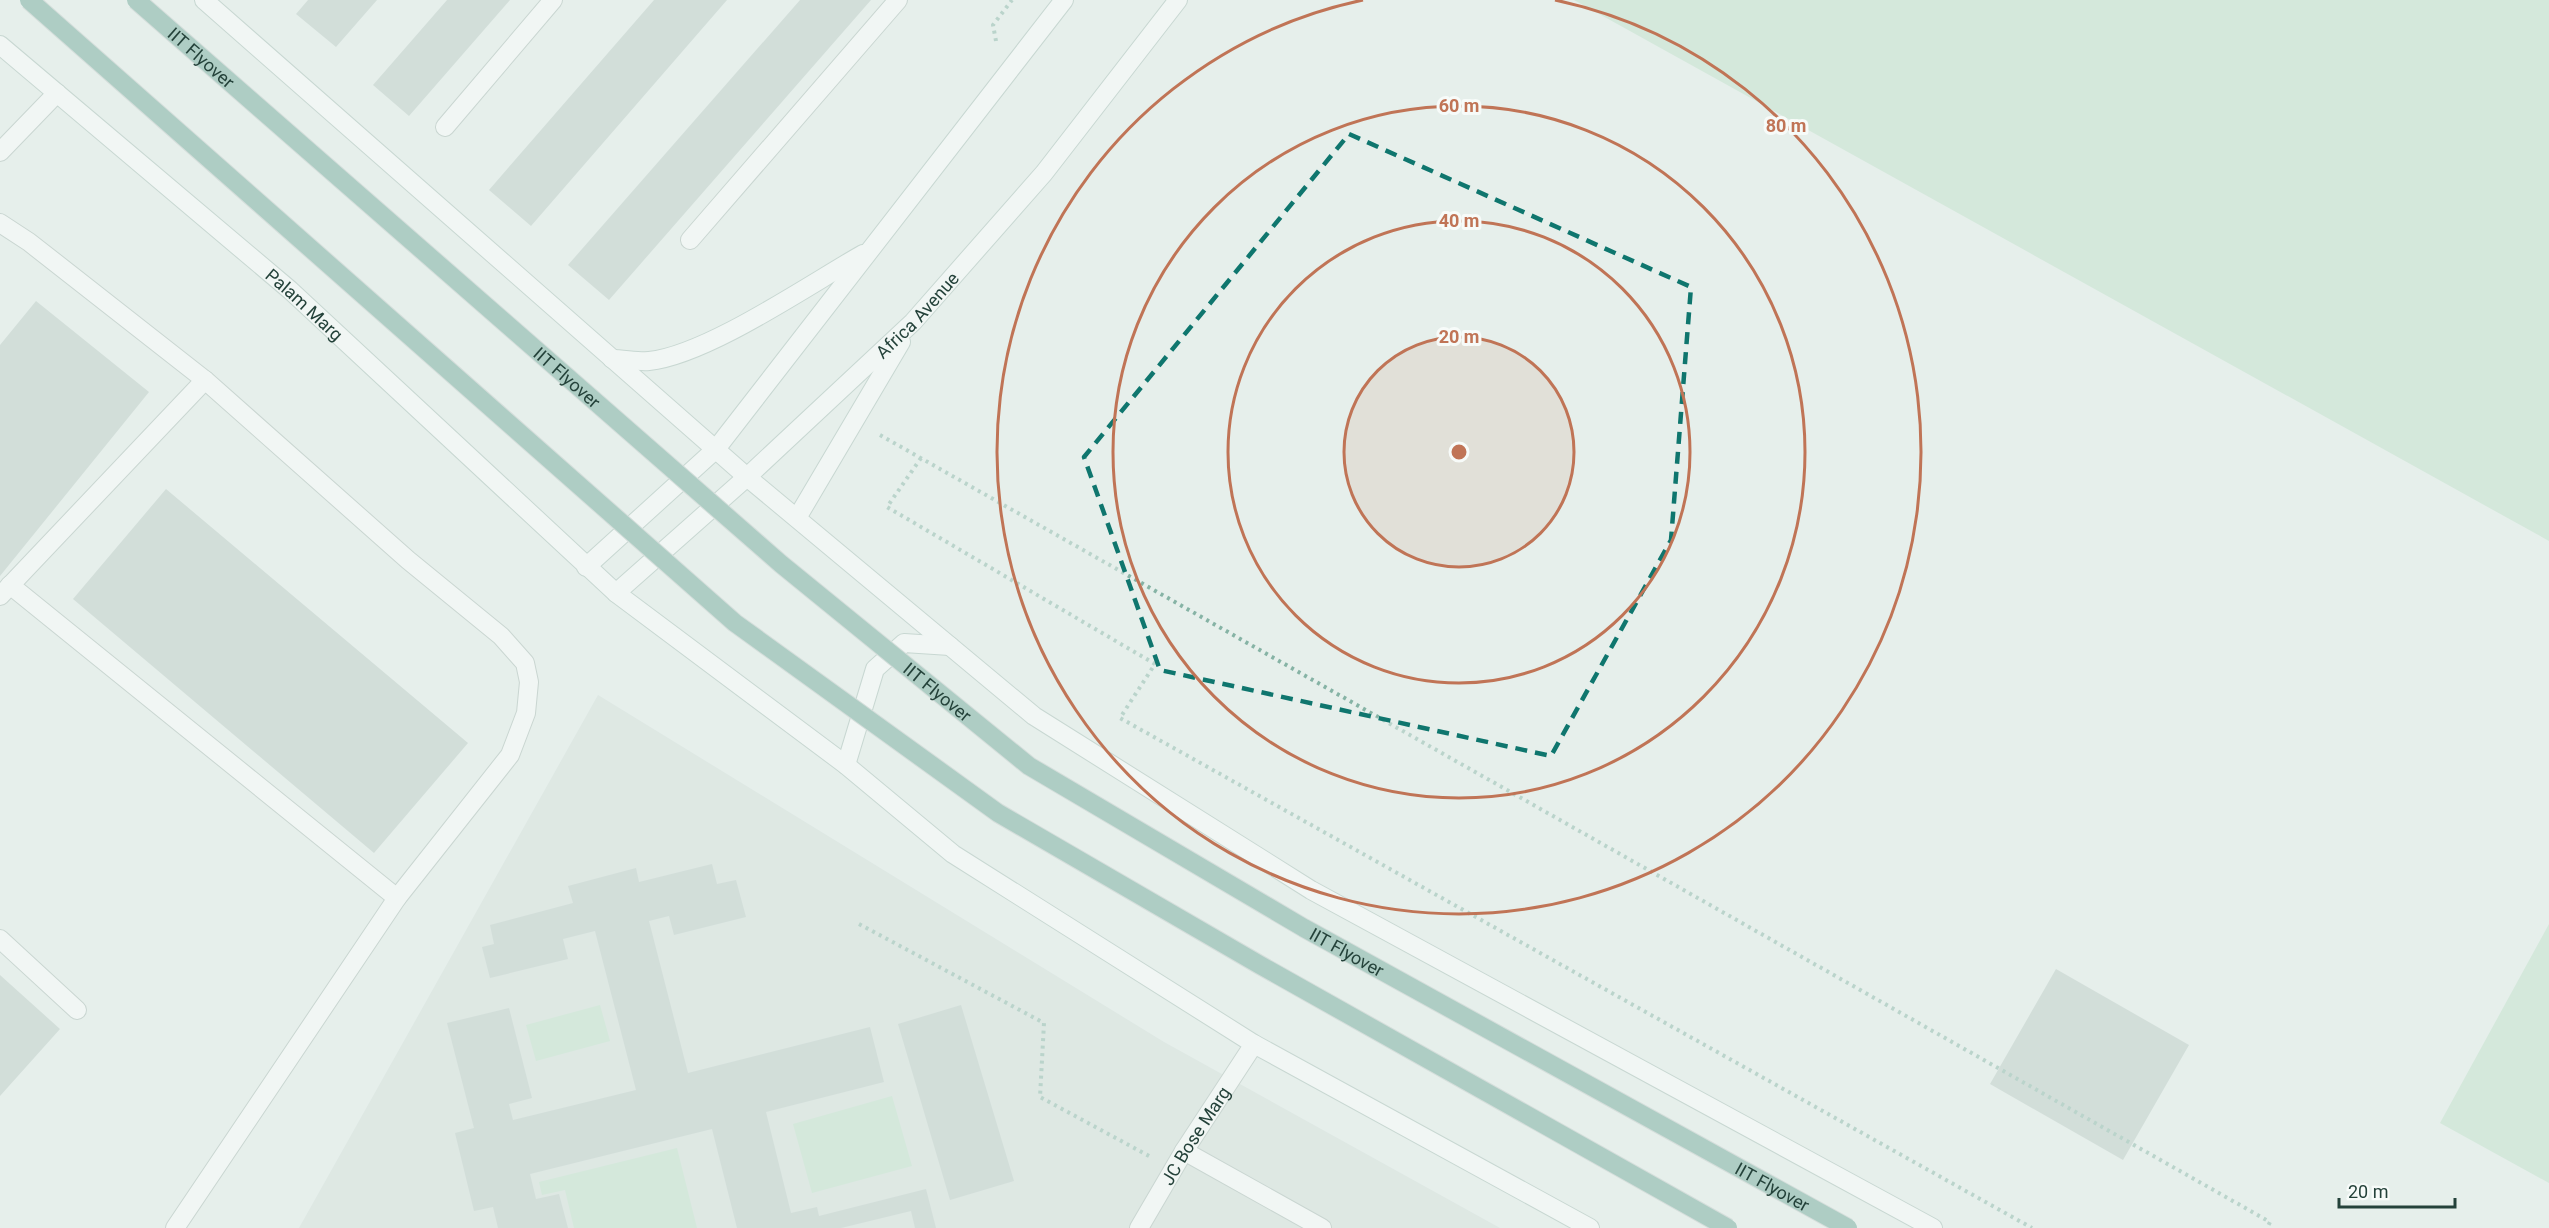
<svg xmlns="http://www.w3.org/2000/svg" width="2549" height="1228" font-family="Roboto,sans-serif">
  <rect width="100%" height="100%" fill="#e6efeb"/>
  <path fill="#d4dfda" d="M598,695L1164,1042L1500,1228H299Z"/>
  <path fill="#bfe0c8" d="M1574,0H2549V541Z
    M2549,924V1183L2440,1123Z
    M600,1005L610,1041L536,1061L526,1025Z
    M892,1096L912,1166L812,1193L793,1124Z
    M677,1148L697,1228H574L565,1190L542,1195L539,1182Z"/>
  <path fill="#bbcac4" d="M308,0H377L336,47L296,14Z
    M447,0H510L409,116L373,85Z
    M654,0H727L531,226L489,190Z
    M800,0H871L609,300L568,265Z
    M36,301L149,392L0,576V345Z
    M166,489L468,743L374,853L73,599Z
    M712,864L717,884L736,880L746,917L674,935L669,916L649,921L688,1073L870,1027L884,1082L766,1112L791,1213L817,1207L819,1216L926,1189L936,1228H915L911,1211L841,1228H737L712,1129L530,1174L536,1199L559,1194L568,1228H498L493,1207L474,1211L455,1133L474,1128L447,1023L509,1008L532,1098L509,1104L513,1120L636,1090L595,931L563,939L568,959L490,978L482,947L494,944L490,925L573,903L568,886L636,868L639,882Z
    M2056,969L2189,1045L2123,1160L1990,1084Z
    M0,975L60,1029L0,1096Z
    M961,1005L1014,1181L950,1200L898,1024Z"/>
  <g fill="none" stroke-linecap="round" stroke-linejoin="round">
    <defs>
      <g id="lane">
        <path d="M0,152L57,93"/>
        <path d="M0,223L29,242L205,380L408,560L501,636L525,663L529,682L526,713L510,755L397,898L175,1228"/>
        <path d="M10,585L397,898"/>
        <path d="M0,596L205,380"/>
        <path d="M0,939L77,1010"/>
        <path d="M1184,1151L1322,1228"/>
        <path id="s1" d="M1139,1228L1184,1151L1254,1044"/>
      </g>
      <path id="street" d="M445,127L553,0
        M690,240L898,0"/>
      <g id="secondary">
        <path d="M204,0L747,477L1034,716L1311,890L1933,1228"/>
        <path id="s2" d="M0,45L290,290L616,593L846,765L953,854L1254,1044L1590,1228"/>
        <path d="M612,359C624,359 638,362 649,361C707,355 810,284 863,254"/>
        <path d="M797,518L901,342"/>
        <path d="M586,567L716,449L1064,0"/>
        <path id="s3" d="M616,593L747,477L913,322L1044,173L1178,0"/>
        <path d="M846,765L875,669L904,643L950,646"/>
      </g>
    </defs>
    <use href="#lane" stroke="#a8b8b2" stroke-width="20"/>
    <use href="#street" stroke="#a8b8b2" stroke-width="20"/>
    <use href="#secondary" stroke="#a4bbb3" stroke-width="20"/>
    <path stroke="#86b3a5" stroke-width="4" stroke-dasharray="3 4.5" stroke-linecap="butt" d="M996,41L993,25L1012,0
      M880,435L2270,1222L2267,1228
      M921,458L887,507L1155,664L1120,718L2032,1228
      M859,924L1044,1023L1040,1097L1149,1156"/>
    <use href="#lane" stroke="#fff" stroke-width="18"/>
    <use href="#street" stroke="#fff" stroke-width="18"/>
    <use href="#secondary" stroke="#fff" stroke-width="18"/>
    <defs>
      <g id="primary-bridge">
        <path d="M29,0L735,623L998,813L1260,965L1728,1228"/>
        <path id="s4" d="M136,0L781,564L1029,766L1304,928L1848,1228"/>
      </g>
    </defs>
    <use href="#primary-bridge" stroke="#c2cac8" stroke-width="20" stroke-linecap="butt"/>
    <use href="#primary-bridge" stroke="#6aa596" stroke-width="18"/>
  </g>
  <path d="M0 0H2549V1228H0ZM1349,134L1691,287L1671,540L1551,756L1160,670L1084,457Z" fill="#e6efeb" fill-opacity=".55" fill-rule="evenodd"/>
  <path fill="none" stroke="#0f766e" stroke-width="4.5" stroke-dasharray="12 8" stroke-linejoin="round" d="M1349,134L1691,287L1671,540L1551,756L1160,670L1084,457Z"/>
  <circle cx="1459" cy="452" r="115" fill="#c07456" fill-opacity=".12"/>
  <g fill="none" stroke="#c07456" stroke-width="3">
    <circle cx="1459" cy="452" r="115"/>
    <circle cx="1459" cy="452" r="231"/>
    <circle cx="1459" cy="452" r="346"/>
    <path d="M1555 0A462 462 0 1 1 1363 0"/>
  </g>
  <g text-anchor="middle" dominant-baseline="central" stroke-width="6" stroke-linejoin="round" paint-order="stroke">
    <g font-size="18" fill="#24423a" stroke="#f7fbf9">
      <text stroke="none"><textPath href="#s4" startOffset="87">IIT Flyover</textPath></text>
      <text stroke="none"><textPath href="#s2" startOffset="400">Palam Marg</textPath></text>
      <text stroke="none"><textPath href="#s3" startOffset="410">Africa Avenue</textPath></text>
      <text stroke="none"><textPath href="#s4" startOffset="573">IIT Flyover</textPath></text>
      <text stroke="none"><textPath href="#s4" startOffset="1059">IIT Flyover</textPath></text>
      <text stroke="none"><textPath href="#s4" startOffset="1545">IIT Flyover</textPath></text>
      <text stroke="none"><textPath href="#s1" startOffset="108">JC Bose Marg</textPath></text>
      <text stroke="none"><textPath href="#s4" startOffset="2031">IIT Flyover</textPath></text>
    </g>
  </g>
  <circle cx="1459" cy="452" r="9" fill="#c07456" stroke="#f7fbf9" stroke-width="3"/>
  <g font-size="18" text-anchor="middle" font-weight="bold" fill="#c07456" stroke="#f7fbf9" stroke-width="6" stroke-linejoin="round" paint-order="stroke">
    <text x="1459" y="112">60 m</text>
    <text x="1786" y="132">80 m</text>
    <text x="1459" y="227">40 m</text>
    <text x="1459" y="343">20 m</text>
  </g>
  <path d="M2339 1198v9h116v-9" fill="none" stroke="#24423a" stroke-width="3"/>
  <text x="2348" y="1198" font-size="18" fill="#24423a" stroke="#f7fbf9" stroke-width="4.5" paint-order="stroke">20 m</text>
</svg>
